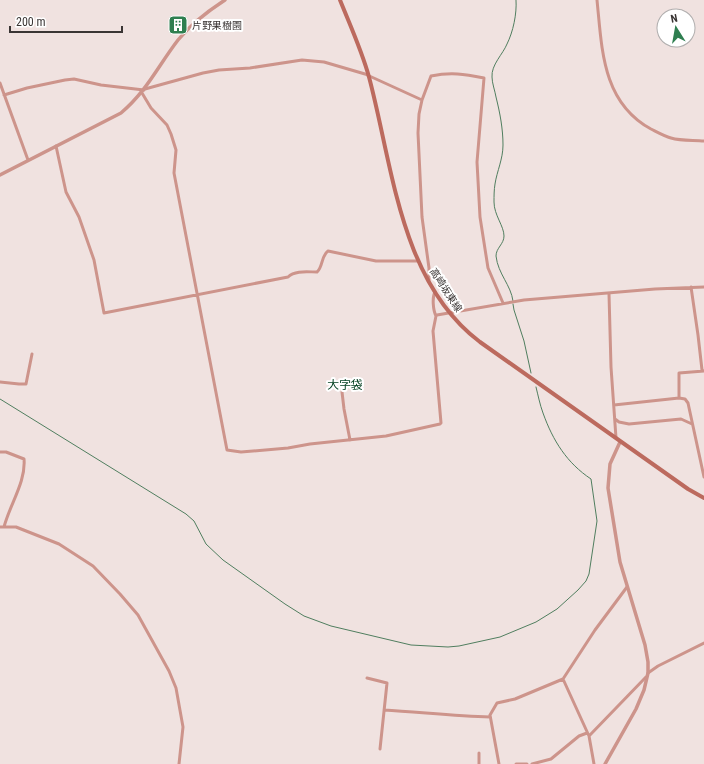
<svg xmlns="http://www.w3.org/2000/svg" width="704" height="764" font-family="'Roboto Condensed','Noto Sans JP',sans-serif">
  <rect width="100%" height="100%" fill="#f0e2e0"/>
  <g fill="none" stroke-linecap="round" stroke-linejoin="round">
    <path stroke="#507e5f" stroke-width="1" d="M513,301C511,285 498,274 496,256C496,248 504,244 504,236C504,226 494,215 494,202C494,196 494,190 495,184C497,171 503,159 503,145C503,129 500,113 496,97C495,91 492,83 492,77C491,65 503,54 507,44C513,32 517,14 516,0
      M513,304L514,310L524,341L531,373
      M0,399L186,514L194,521L206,544L223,560L285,604L304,616L331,626L411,645L448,647L459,646L500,637L536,622L557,609L578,590L586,581L589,574L597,521L591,479C567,463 553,441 543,413C540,405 538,395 536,387"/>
    <path stroke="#cd948b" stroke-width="3" d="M597,0C602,49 602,102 651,129C657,132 664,136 671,138C681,141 693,140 704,141
      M0,83L28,160
      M145,89L203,73L219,70L250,68L302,60L324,62L365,74L422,100
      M142,93L151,108L167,125L171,134L176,150L174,173L227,450L241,452L288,448L310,444L386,436L440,424L441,423L433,331L436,316L437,315L524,300L655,289L704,287
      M4,95L27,88L65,80L74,79L101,85L144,90
      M56,146L66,192L79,217L94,260L104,313L288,277C295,270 308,272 317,272C323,267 321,256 328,251L376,261H418
      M429,280V268L422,217L418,133L419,114L422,100L431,76C451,72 464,74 484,78L477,162L480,217L488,268L503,303
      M691,287L698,335L702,370
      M435,292C432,297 433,310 436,316
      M609,294L611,367L616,438
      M0,382L19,384H26L32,354
      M342,392L344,409L350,440
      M679,398V373L704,371
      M614,405L679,398L685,399L688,403L704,477
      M615,419L619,422L629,424L681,419L692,424
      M0,452H6L24,459C26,482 10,504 4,527
      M0,527H16L59,544L93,566L120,594L138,615L169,671L176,688L183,727L179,764
      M648,673L658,666L704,643
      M367,678L387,683L380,749
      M563,679L589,736L594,764
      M384,710C419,712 455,716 490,717
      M589,736L646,677
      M479,753V764
      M499,764L490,715L497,703L515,699L563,679L595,630L627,587
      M516,764H527
      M532,764L551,759L579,736L587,733"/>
    <path stroke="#cd948b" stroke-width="3.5" d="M0,175L121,113C147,91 158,66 178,40C191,24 208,11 225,0
      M605,764L636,709L644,690L648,673V662L645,645L620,562L608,488L610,464L620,442"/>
    <path stroke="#bc6a5e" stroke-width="4" d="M340,0C350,25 362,51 369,77C393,167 400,282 480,342L688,489L704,498"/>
  </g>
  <defs>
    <symbol id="building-square" viewBox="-11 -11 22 22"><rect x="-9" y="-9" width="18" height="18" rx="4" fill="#2f7f50" stroke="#fff"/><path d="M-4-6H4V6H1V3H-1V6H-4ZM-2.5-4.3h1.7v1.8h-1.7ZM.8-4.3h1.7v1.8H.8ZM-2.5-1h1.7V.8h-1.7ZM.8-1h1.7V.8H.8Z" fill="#fff"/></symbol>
  </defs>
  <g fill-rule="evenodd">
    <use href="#building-square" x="167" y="14" width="22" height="22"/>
  </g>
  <g text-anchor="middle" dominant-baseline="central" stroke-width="4" stroke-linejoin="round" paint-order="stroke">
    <g font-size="10" fill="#3a3534" stroke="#fff" text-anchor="start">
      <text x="192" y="25">片野果樹園</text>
    </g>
    <g font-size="10" fill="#3a3534" stroke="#fff">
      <text transform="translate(446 290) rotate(57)">高崎坂東線</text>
    </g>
    <g font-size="12" fill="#054223" stroke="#fff">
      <text x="345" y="385">大字袋</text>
    </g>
  </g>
  <g transform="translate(676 28) rotate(349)"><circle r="19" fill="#ffffff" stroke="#b0aeae"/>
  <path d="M0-3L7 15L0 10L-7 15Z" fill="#2f7f50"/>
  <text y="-6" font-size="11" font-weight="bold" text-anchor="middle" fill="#3a3534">N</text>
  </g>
  <path d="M10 26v6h112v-6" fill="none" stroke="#3a3534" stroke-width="2"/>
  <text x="16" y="26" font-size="12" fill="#3a3534" stroke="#ffffff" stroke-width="3" paint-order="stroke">200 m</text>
</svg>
